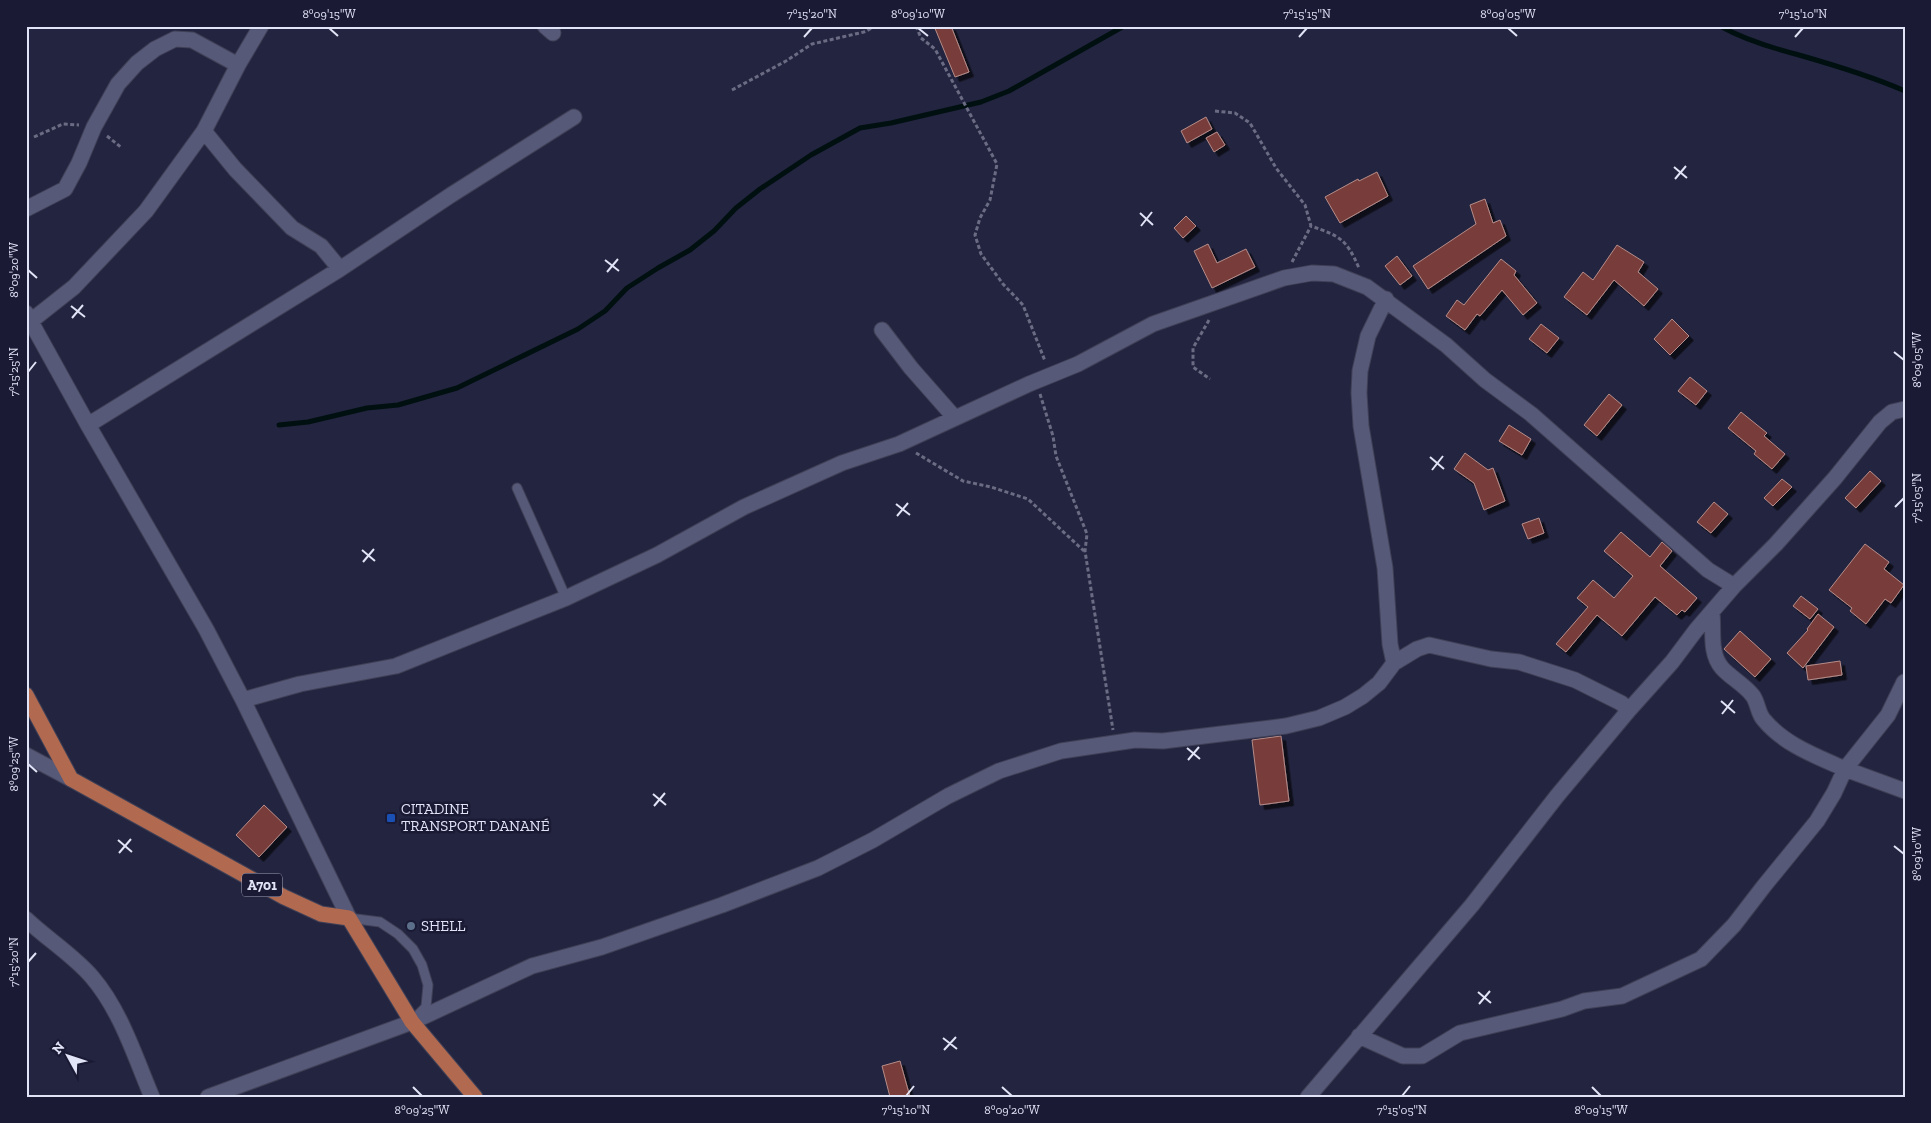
<svg xmlns="http://www.w3.org/2000/svg" width="1931" height="1123" font-family="'Zilla Slab',serif">
  <defs>
    <filter id="shadow"><feDropShadow dx="4.5" dy="4.5" stdDeviation="0" flood-color="#0009"/></filter>
  </defs>
  <rect width="100%" height="100%" fill="#23243f"/>
  <g fill="none" stroke-linecap="round" stroke-linejoin="round">
    <path stroke="#001011" stroke-width="5" d="M1720,26C1745,40 1772,48 1799,55C1834,65 1871,76 1905,91
      M279,425L308,422L367,408L398,405L457,388L578,329L605,311L627,288L658,268L690,250L714,231L736,208L760,189L811,155L860,128L891,123L981,102L1009,91L1124,26"/>
  </g>
  <path fill="#783d3a" stroke="#b68d8a" filter="url(#shadow)" d="M934,26H951L969,72L955,77Z
    M1206,117L1212,129L1187,143L1181,131Z
    M1217,132L1225,145L1214,152L1206,138Z
    M1377,172L1388,196L1340,223L1325,197L1358,179L1359,181Z
    M1485,199L1493,223L1500,220L1506,236L1428,289L1413,266L1476,224L1470,205Z
    M1186,216L1196,226L1183,238L1174,228Z
    M1208,244L1217,263L1246,249L1255,267L1212,288L1194,251Z
    M1617,245L1644,262L1638,272L1658,289L1644,306L1614,280L1587,315L1564,297L1583,272L1593,280Z
    M1397,256L1412,276L1400,285L1385,266Z
    M1501,259L1516,271L1514,275L1537,303L1523,315L1502,290L1480,316L1477,314L1465,330L1446,316L1457,300L1464,305Z
    M1672,319L1689,336L1670,355L1654,339Z
    M1541,324L1559,338L1547,353L1529,339Z
    M1690,377L1707,391L1696,405L1678,391Z
    M1609,394L1622,405L1597,436L1584,425Z
    M1741,412L1767,433L1764,436L1785,454L1772,469L1754,454L1756,451L1728,428Z
    M1509,425L1531,439L1522,455L1499,441Z
    M1465,453L1488,470L1493,468L1505,501L1484,510L1474,483L1454,469Z
    M1870,471L1881,481L1856,508L1845,498Z
    M1782,479L1792,487L1773,506L1764,498Z
    M1714,502L1728,514L1711,533L1697,522Z
    M1539,518L1544,533L1528,539L1522,524Z
    M1621,532L1650,557L1662,542L1672,551L1660,566L1697,598L1685,612L1682,610L1677,615L1655,597L1622,636L1597,615L1566,652L1556,644L1588,607L1577,598L1593,580L1614,598L1633,576L1604,551Z
    M1865,544L1889,562L1884,569L1904,585L1891,603L1885,599L1866,624L1850,611L1852,608L1829,590Z
    M1801,596L1818,609L1810,619L1793,606Z
    M1818,614L1834,627L1803,668L1787,653L1808,630L1807,629Z
    M1740,631L1771,659L1755,677L1724,649Z
    M1840,661L1842,675L1808,680L1806,666Z
    M1281,736L1289,801L1260,805L1252,740Z
    M264,805L287,827L259,857L236,835Z
    M900,1061L910,1097H890L882,1066Z"/>
  <g fill="none" stroke-linecap="round" stroke-linejoin="round">
    <defs>
      <path id="service" d="M517,488L566,598
        M349,918L380,922L398,934L413,949L422,965L428,985L426,1007L417,1016"/>
      <path id="minor" d="M545,26L553,33
        M204,131L235,169L292,228L321,246L340,269
        M26,209L65,189L79,163L94,127L118,84L137,63L155,49L175,39L192,40L238,65
        M26,313L88,425L206,629L243,700L349,918
        M31,321L74,287L146,211L204,131L238,65L261,26
        M882,330L911,368L955,418
        M88,425L340,269L451,195L574,117
        M1712,613C1714,631 1709,653 1722,668C1731,678 1745,685 1753,696C1758,703 1758,714 1764,720C1785,745 1816,756 1845,769L1888,715L1904,682
        M243,700L300,684L396,666L566,598L657,555L744,507L842,463L899,444L1029,384L1078,364L1153,324L1284,278L1312,273L1334,274L1367,287L1446,345L1485,380L1531,414L1708,570L1734,586
        M1629,710L1672,662L1696,630L1734,586L1776,544L1835,478L1880,422L1892,412L1905,409
        M26,755L71,779
        M26,919C47,939 73,955 92,977C121,1011 135,1057 152,1097
        M412,1022L532,966L602,947L722,905L818,868L873,840L948,796L999,771L1061,751L1135,740L1163,741L1286,726L1319,718L1345,707L1363,696L1379,683L1394,663L1390,644L1385,568L1361,426L1359,393L1360,371L1368,336L1386,299
        M1359,1036L1403,1056H1422L1460,1033L1562,1009L1584,1001L1622,996L1701,959L1734,925L1764,886L1817,821L1834,793L1845,769L1905,791
        M1308,1097L1472,905L1557,796L1629,710L1621,703L1575,680L1519,662L1491,659L1429,645L1417,649L1394,663"/>
      <path id="tertiary" d="M208,1097L412,1022"/>
      <path id="primary" d="M26,695L71,779L284,897L321,914L349,918L412,1022L475,1097"/>
    </defs>
    <use href="#service" stroke="#404057" stroke-width="11"/>
    <use href="#minor" stroke="#404057" stroke-width="17"/>
    <use href="#tertiary" stroke="#404057" stroke-width="17"/>
    <use href="#primary" stroke="#404057" stroke-width="17"/>
    <path stroke="#6b6c84" stroke-width="3" stroke-dasharray="4 2.5" stroke-linecap="butt" d="M916,26L921,38L935,49L997,164L990,200L980,218L975,235L981,254L1003,284L1023,305L1045,361
      M732,90L786,61L812,44L864,32L876,26
      M1215,111L1235,113L1250,123L1276,168L1305,205L1311,226C1339,236 1346,238 1359,268
      M107,136L122,148
      M34,137L63,124L79,125
      M1292,262L1311,226
      M1209,320L1193,348V367L1210,379
      M1040,394L1053,436L1056,456L1087,534L1085,551L1113,730
      M916,453L963,481L991,487L1028,499L1084,551"/>
    <use href="#service" stroke="#565978" stroke-width="9"/>
    <use href="#minor" stroke="#565978" stroke-width="15"/>
    <use href="#tertiary" stroke="#565978" stroke-width="15"/>
    <use href="#primary" stroke="#b16a4f" stroke-width="15"/>
  </g>
  <path fill="none" stroke="#e1e3f6" stroke-width="2" d="M329,28L338,36M918,28L928,36M1508,28L1517,36M804,37L812,28M1299,37L1307,28M1795,37L1803,28M1674,167L1687,178M1675,179L1686,166M1140,213L1153,225M1141,226L1152,212M605,260L619,271M28,270L37,278M607,272L618,259M71,306L85,317M72,318L83,305M1894,352L1904,360M28,372L36,362M1430,457L1444,469M1432,470L1443,456M896,504L910,515M1895,507L1904,498M897,516L908,503M362,550L375,561M363,562L374,549M1721,701L1735,713M1722,714L1733,700M1187,748L1200,759M1188,760L1199,747M28,764L37,772M653,794L666,805M654,806L665,793M118,840L132,852M1894,846L1904,854M119,853L131,839M28,962L36,953M1478,992L1491,1003M1479,1004L1490,991M943,1038L957,1049M944,1050L956,1037M413,1087L422,1096M1002,1087L1012,1096M1592,1087L1601,1096M906,1096L914,1086M1402,1096L1410,1086"/>
  <rect fill="#1a4fb4" stroke="#1a1a35" stroke-width="2" x="386" y="813" width="10" height="10" rx="2.5"/>
  <circle fill="#5c6f8a" stroke="#1a1a35" stroke-width="2" cx="411" cy="926" r="5"/>
  <g text-anchor="middle" dominant-baseline="central" stroke-width="5" stroke-linejoin="round" paint-order="stroke">
    <rect fill="#1a1a35" stroke="#a5a7bc" stroke-width="1" x="242" y="873.5" width="40" height="23" rx="4"/>
    <g font-size="14" font-weight="bold" fill="#e1e3f6">
      <text x="262" y="885">A701</text>
    </g>
    <g font-size="15" fill="#e1e3f6" stroke="#1a1a35" text-anchor="start">
      <text x="401" y="809">CITADINE<tspan x="401" dy="17">TRANSPORT DANANÉ</tspan></text>
      <text x="421" y="926">SHELL</text>
    </g>
  </g>
  <rect width="1931" height="1123" fill="none" stroke="#1a1a35" stroke-width="55"/>
  <g transform="translate(68 1056) rotate(310)" stroke="#1a1a35" stroke-width="4" paint-order="stroke">
  <path d="M0-4L9 19L0 12L-9 19Z" fill="#e1e3f6"/>
  <text y="-8" font-size="14" font-weight="bold" text-anchor="middle" fill="#e1e3f6">N</text>
  </g>
  <rect x="28" y="28" width="1876" height="1068" fill="none" stroke="#e1e3f6" stroke-width="2"/>
  <g font-size="12" text-anchor="middle" fill="#e1e3f6">
    <text x="329" y="18">8°09'15"W</text>
    <text x="812" y="18">7°15'20"N</text>
    <text x="918" y="18">8°09'10"W</text>
    <text x="1307" y="18">7°15'15"N</text>
    <text x="1508" y="18">8°09'05"W</text>
    <text x="1803" y="18">7°15'10"N</text>
    <text transform="translate(14 270) rotate(-90)" y="4">8°09'20"W</text>
    <text transform="translate(1917 360) rotate(-90)" y="4">8°09'05"W</text>
    <text transform="translate(14 372) rotate(-90)" y="4">7°15'25"N</text>
    <text transform="translate(1917 498) rotate(-90)" y="4">7°15'05"N</text>
    <text transform="translate(14 764) rotate(-90)" y="4">8°09'25"W</text>
    <text transform="translate(1917 854) rotate(-90)" y="4">8°09'10"W</text>
    <text transform="translate(14 962) rotate(-90)" y="4">7°15'20"N</text>
    <text x="422" y="1114">8°09'25"W</text>
    <text x="906" y="1114">7°15'10"N</text>
    <text x="1012" y="1114">8°09'20"W</text>
    <text x="1402" y="1114">7°15'05"N</text>
    <text x="1601" y="1114">8°09'15"W</text>
  </g>
</svg>
